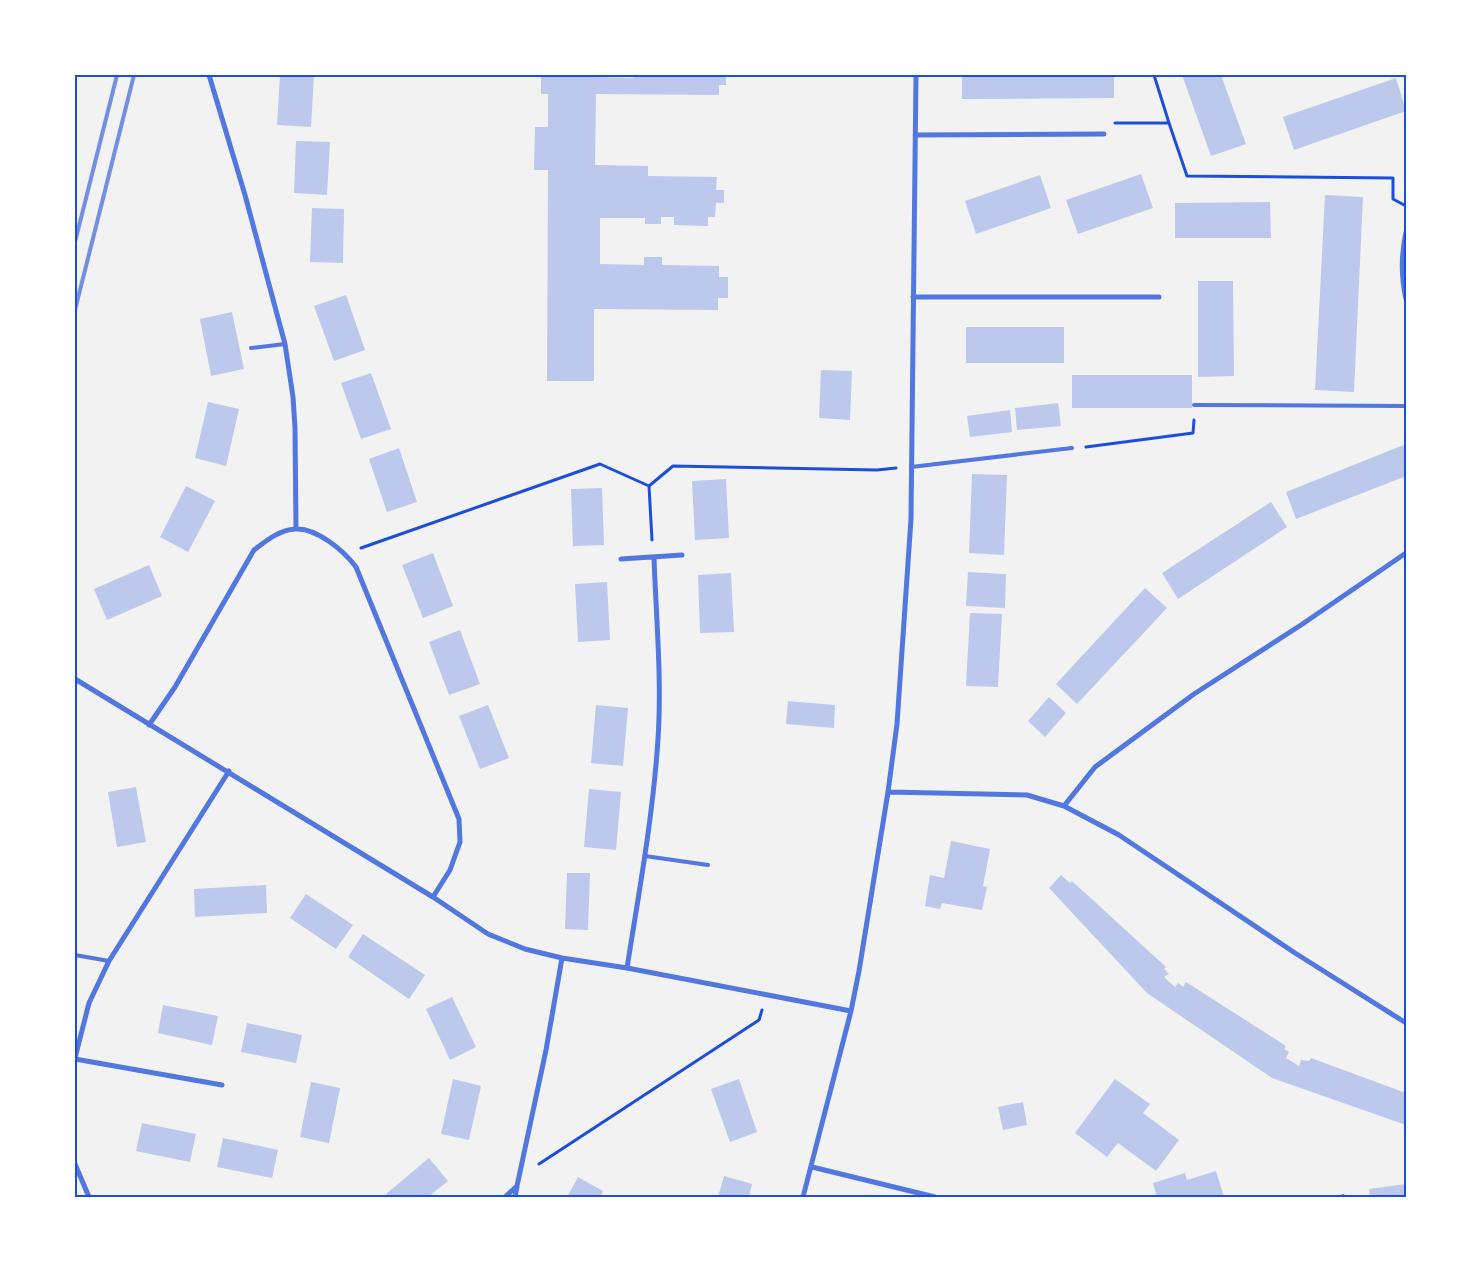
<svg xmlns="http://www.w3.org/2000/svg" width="1481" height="1272" font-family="'Varela Round',sans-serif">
  <rect width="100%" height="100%" fill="#f2f2f2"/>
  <path fill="#bdc9ec" d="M280,75H314L311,127L277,125Z
    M541,75H594V77L634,78V75H726V85H719V95L596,94L595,165L648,166V176L717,177L716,190H724V203H716L715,217H708V226L674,225V217H661V224H645V218H600V264L644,265V257H662V265L719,266V277H728V298H718V310L594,309V381H547L548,170H534L535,127H548V94H541Z
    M962,75H1114V98L962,99Z
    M1182,75H1221L1246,144L1211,156Z
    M1396,78L1406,111L1294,150L1283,117Z
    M296,141L330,142L327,195L294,193Z
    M1141,174L1153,208L1078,234L1066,200Z
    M1040,175L1051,208L976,234L965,201Z
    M1325,195L1363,197L1354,392L1315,390Z
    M1270,202L1271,238H1175V203Z
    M312,208L344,209L343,263L310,262Z
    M1198,281H1233L1234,376L1198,377Z
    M346,295L365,350L334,361L314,306Z
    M232,312L244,369L211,376L200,319Z
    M966,327H1064V363H966Z
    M821,370L852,371L850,420L819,418Z
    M371,373L391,429L361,439L341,383Z
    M1072,375H1192V408H1072Z
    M208,402L239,409L226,466L195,458Z
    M1058,403L1061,426L1017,430L1015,408Z
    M1010,410L1012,432L970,437L967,416Z
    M1406,444V476L1296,519L1286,492Z
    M399,448L417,502L387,512L369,459Z
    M972,474L1007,475L1004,555L969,553Z
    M726,479L729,538L695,540L692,481Z
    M186,486L215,501L188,552L160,537Z
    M602,488L604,545L573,546L571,489Z
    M1271,502L1287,527L1178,599L1162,573Z
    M433,553L453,606L423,618L402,565Z
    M149,565L162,596L107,620L94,589Z
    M968,572L1006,574L1005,608L966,606Z
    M731,573L734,632L700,633L698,575Z
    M607,582L610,640L578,642L575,584Z
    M1145,588L1167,608L1077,704L1056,684Z
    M970,613L1002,614L998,687L966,686Z
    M460,630L480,684L449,695L429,642Z
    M1049,697L1066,713L1045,737L1028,721Z
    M788,701L835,705L834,728L786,724Z
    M488,705L509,758L480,769L459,716Z
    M596,705L628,708L623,766L591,763Z
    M136,787L146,842L117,847L108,792Z
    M589,789L621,792L616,850L584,847Z
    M951,841L990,849L983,886L987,887L982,910L942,903L940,909L925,906L930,875L944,878Z
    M567,873H590L588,930L565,929Z
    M1061,875L1070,883L1072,881L1166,967L1164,969L1169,974L1164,977L1175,987L1178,983L1183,987L1186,982L1286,1046L1284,1049L1289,1052L1286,1058L1299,1066L1301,1060L1309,1061L1311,1058L1406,1093V1125L1272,1078L1147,993L1049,888Z
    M266,885L267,913L195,917L194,889Z
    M306,894L353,925L336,949L290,918Z
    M363,934L425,975L409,999L348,957Z
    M452,997L476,1047L450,1060L426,1009Z
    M163,1005L218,1016L212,1045L158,1033Z
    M247,1023L302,1035L296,1063L241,1052Z
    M453,1079L481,1086L469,1140L441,1134Z
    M739,1079L757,1132L730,1142L711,1089Z
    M1115,1079L1150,1104L1143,1113L1179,1140L1156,1171L1118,1143L1107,1157L1075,1133Z
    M311,1082L340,1088L329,1143L300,1137Z
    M1023,1102L1027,1125L1003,1130L998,1107Z
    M142,1123L196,1134L190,1162L136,1151Z
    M223,1138L278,1150L272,1178L217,1167Z
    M429,1158L448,1181L428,1197H389L386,1194Z
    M1216,1171L1224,1197H1157L1153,1183L1185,1173L1187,1180Z
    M724,1176L752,1184L749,1197H718Z
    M578,1177L603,1191L600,1197H567Z
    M1406,1184V1197H1370L1369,1189Z"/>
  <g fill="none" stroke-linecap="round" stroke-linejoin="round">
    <path stroke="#1d4ed8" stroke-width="3" d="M1154,75L1169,123
      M1115,123H1169L1187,176L1393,178V199L1406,206
      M1086,447L1193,433L1194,420
      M649,486L652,540
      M361,548L600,464L649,486L673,466L877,470L896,468
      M539,1164L759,1020L762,1010"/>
    <path stroke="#5277de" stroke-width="4" d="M251,348L285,344
      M1194,405L1406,406
      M911,467L1072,448
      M645,856L708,865
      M75,955L109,961
      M1343,1196V1197"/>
    <path stroke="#5277de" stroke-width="5" d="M209,75L245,195L285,344L293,397L295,428L296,528
      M915,135L1104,134
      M1406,232C1401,257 1401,275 1406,299
      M913,297H1159
      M621,559L682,555
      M75,679L433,897L488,934L525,949L562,958L627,968L851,1011
      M149,725L175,687L254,550C266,541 279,530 295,529C316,527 344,551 356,567L459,819L460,842L450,870L433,897
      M888,792L1027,795L1064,806L1119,835L1295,953L1406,1023
      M1064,806L1095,767L1194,694L1301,625L1406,553
      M627,968C639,892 653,816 658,739C662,679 656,617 654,557
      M75,1058L89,1003L109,961L229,771
      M75,1059L222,1085
      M75,1164L89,1197
      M812,1167L935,1197
      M505,1197L517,1186L546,1050L562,958
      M515,1197L517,1187
      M803,1197L851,1011L859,971L888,792L897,724L911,519L916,75"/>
    <path stroke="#7290e2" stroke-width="4" d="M75,242L117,75
      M75,310L134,75"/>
  </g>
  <rect width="1481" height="1272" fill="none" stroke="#ffffff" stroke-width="152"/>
  <rect x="76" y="76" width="1329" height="1120" fill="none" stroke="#1d4ed8" stroke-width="2"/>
</svg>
